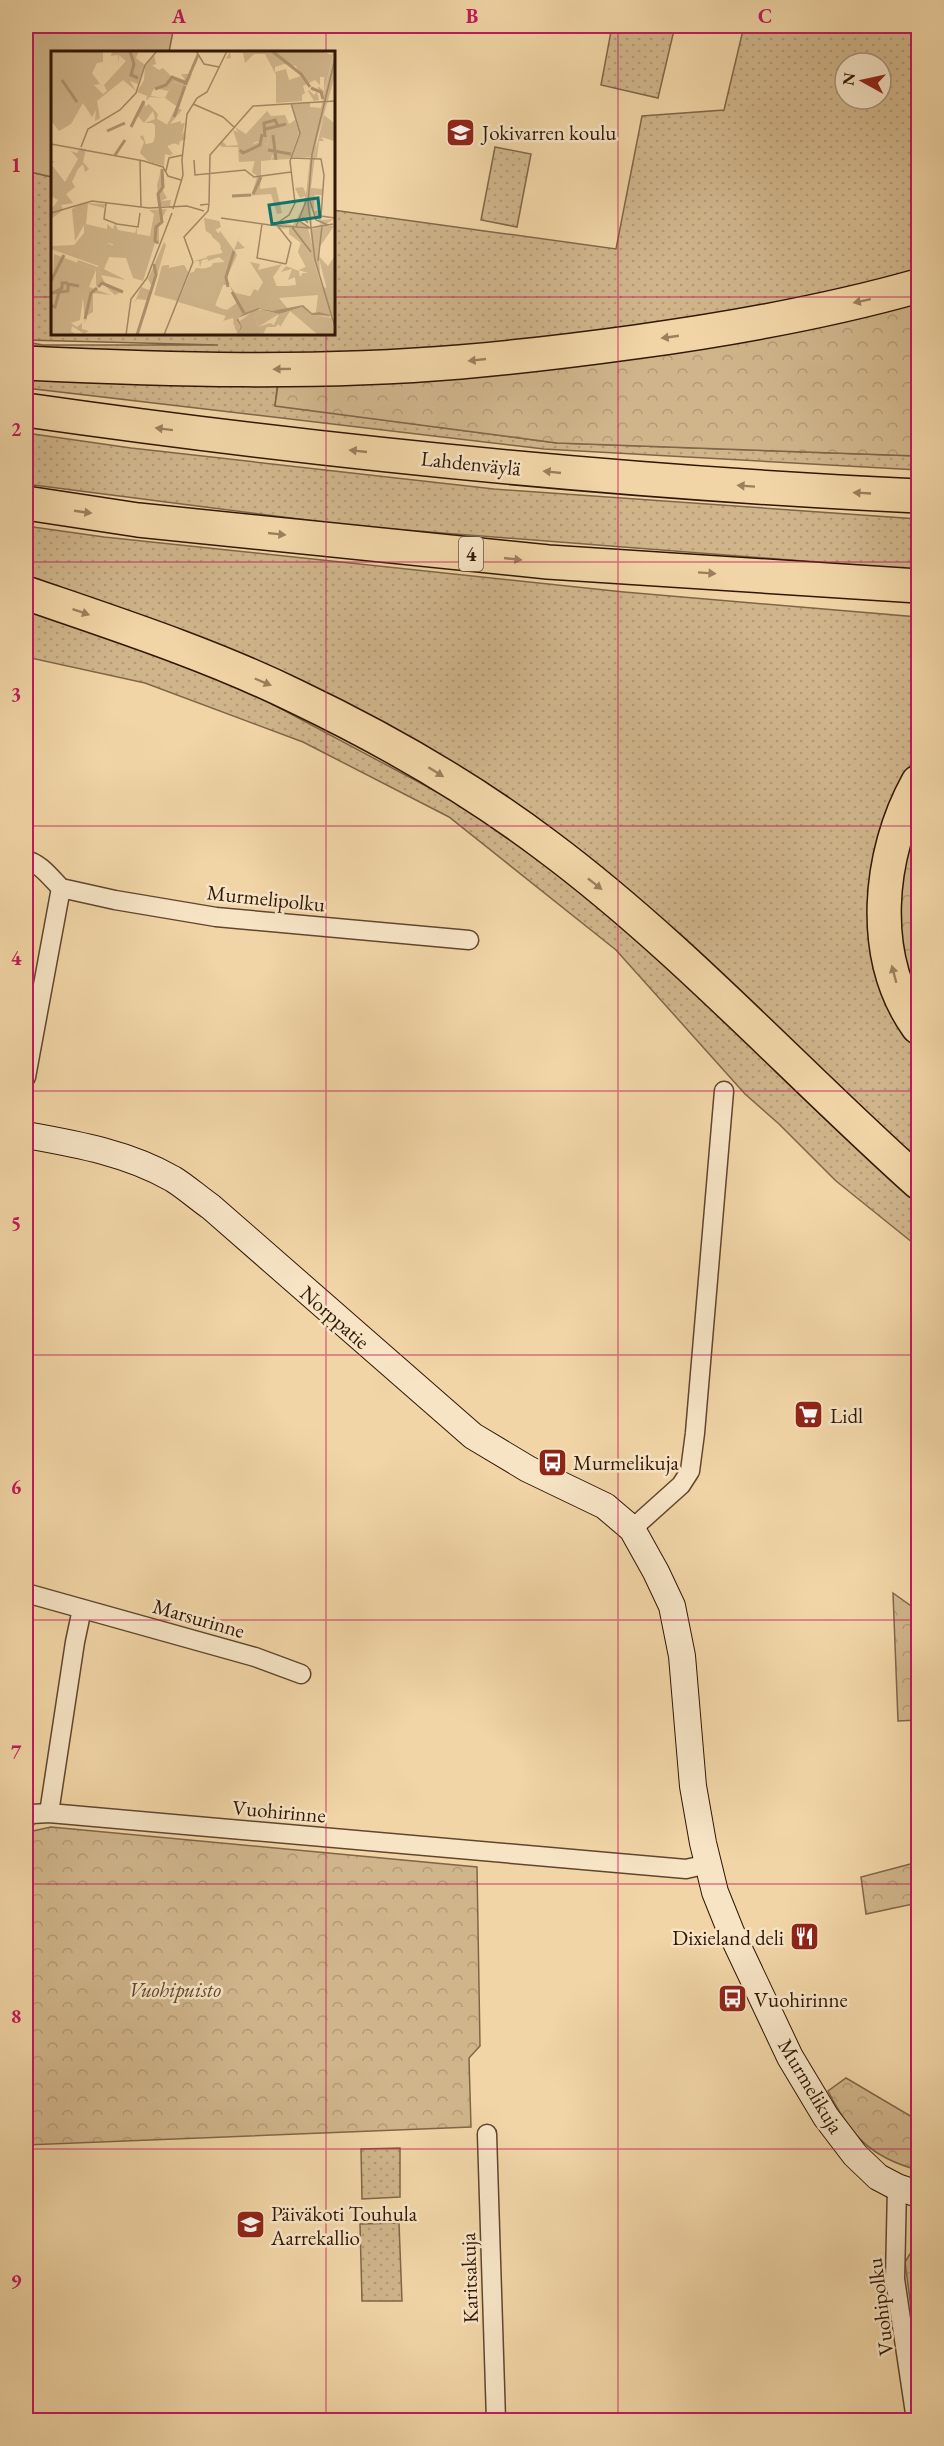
<svg xmlns="http://www.w3.org/2000/svg" width="944" height="2446" font-family="'EB Garamond',serif">
  <defs>
    <pattern id="grass-dots" width="8" height="8" patternUnits="userSpaceOnUse" patternTransform="scale(1.5)"><rect width="8" height="8" fill="#d0b58b"/><path d="M2 2h.1M6 6h.1" fill="none" stroke="#b39b76" stroke-width="1.8" stroke-linecap="round"/></pattern>
    <pattern id="forest-crowns" width="20" height="18" patternUnits="userSpaceOnUse" patternTransform="scale(1.5)"><rect width="20" height="18" fill="#d0b58b"/><path d="M2 6a3 3 0 1 1 6 0M12 15a3 3 0 1 1 6 0" fill="none" stroke="#b39b76"/></pattern>
  </defs>
  <rect width="100%" height="100%" fill="#f1d5a6"/>
  <filter id="stains"><feTurbulence type="fractalNoise" baseFrequency=".00333" numOctaves="4"/><feColorMatrix values="0 0 0 0 .2 0 0 0 0 .09 0 0 0 0 .02 0 0 0 .5 -.17"/></filter>
  <radialGradient id="worn" r=".72"><stop offset=".6" stop-color="#630" stop-opacity="0"/><stop offset="1" stop-color="#630" stop-opacity=".3"/></radialGradient>
  <path fill="url(#grass-dots)" stroke="#806648" stroke-width="1.5" fill-rule="evenodd" d="M612,26H675L658,98L601,85Z
    M744,26H918V271L719,316L543,342L365,356L26,351V342L43,345H218L26,340V171L52,177V333H333V210L616,249L642,116L724,110ZM845,63H881V99H845Z
    M495,147L531,154L517,227L481,220Z
    M26,374L278,380L275,405L557,443L918,456V470L544,449L26,388Z
    M26,433L131,448L494,489L918,519V570L353,526L26,484Z
    M26,526L104,537L624,592L918,617V762L895,805L894,1018L918,1054V1167L422,751L26,583Z
    M26,608L110,636L240,687L488,819L580,890L668,966L918,1199V1247L836,1181L779,1124L745,1094L616,950L449,817L303,742L145,683L26,657Z
    M400,2148V2197L362,2199L361,2149Z
    M399,2223L402,2301H362L360,2224Z"/>
  <path fill="url(#forest-crowns)" stroke="#806648" stroke-width="1.5" d="M918,300V456L557,443L275,406L278,385Z
    M918,814V1001L909,986L899,924L902,865Z
    M893,1593L918,1611V1720L898,1721Z
    M51,1827L477,1867L480,2046L469,2058L471,2127L26,2145V1837L33,1831Z
    M918,1862V1903L866,1914L861,1877Z
    M846,2078L912,2117L918,2118V2170C869,2157 851,2135 828,2091Z
    M918,2241V2347L914,2331L905,2262Z"/>
  <path fill="#d0b58b" stroke="#806648" stroke-width="1.5" d="M26,26H174L169,52H52V177L26,171Z"/>
  <g fill="none" stroke-linecap="round" stroke-linejoin="round">
    <defs>
      <path id="street" d="M26,860C40,863 51,878 61,888
        M26,1077L61,888L115,900L216,917L469,940
        M632,1529L681,1485L690,1471L695,1433L724,1091
        M26,1593L255,1657L301,1674
        M49,1813L75,1642L82,1609
        M26,1818L32,1814L49,1813L686,1869L708,1864
        M487,2134L496,2420
        M897,2187L895,2279L916,2420"/>
      <path id="secondary" d="M26,1135C76,1144 128,1153 173,1179C186,1187 198,1198 211,1207L473,1436L528,1469L605,1506L632,1529L656,1572L672,1606L682,1656L693,1786L703,1843L715,1892L731,1932L790,2057L826,2117L855,2155L878,2177L897,2187L918,2194"/>
      <path id="highway" d="M26,363C170,370 315,374 460,362C518,357 577,350 635,342C730,329 826,312 918,286
        M26,410C321,452 620,482 918,496
        M26,503L138,520L548,562L918,586
        M26,593C116,624 209,654 295,696C383,738 469,787 547,846C681,946 794,1071 918,1182
        M918,782C878,854 868,957 918,1027"/>
    </defs>
    <use href="#street" stroke="#61462e" stroke-width="21"/>
    <use href="#secondary" stroke="#311706" stroke-width="28"/>
    <use href="#highway" stroke="#311706" stroke-width="36"/>
    <use href="#street" stroke="#f6e4c5" stroke-width="18"/>
    <use href="#secondary" stroke="#f6e4c5" stroke-width="26"/>
    <use href="#highway" stroke="#f1d5a6" stroke-width="33"/>
  </g>
  <defs><path id="oneway-solid" d="M-6-.8H1V-3.2L6.5 0L1 3.2V.8H-6Z" transform="scale(1.5)"/></defs>
  <g fill="#9b805e">
    <use href="#oneway-solid" transform="translate(862 301) rotate(168)"/>
    <use href="#oneway-solid" transform="translate(670 337) rotate(172)"/>
    <use href="#oneway-solid" transform="translate(477 360) rotate(174)"/>
    <use href="#oneway-solid" transform="translate(282 369) rotate(179)"/>
    <use href="#oneway-solid" transform="translate(164 429) rotate(-173)"/>
    <use href="#oneway-solid" transform="translate(358 451) rotate(-174)"/>
    <use href="#oneway-solid" transform="translate(552 472) rotate(-174)"/>
    <use href="#oneway-solid" transform="translate(746 486) rotate(-176)"/>
    <use href="#oneway-solid" transform="translate(862 493) rotate(-177)"/>
    <use href="#oneway-solid" transform="translate(83 512) rotate(8)"/>
    <use href="#oneway-solid" transform="translate(277 534) rotate(6)"/>
    <use href="#oneway-solid" transform="translate(513 559) rotate(6)"/>
    <use href="#oneway-solid" transform="translate(707 573) rotate(4)"/>
    <use href="#oneway-solid" transform="translate(81 612) rotate(19)"/>
    <use href="#oneway-solid" transform="translate(263 682) rotate(23)"/>
    <use href="#oneway-solid" transform="translate(436 772) rotate(32)"/>
    <use href="#oneway-solid" transform="translate(595 884) rotate(38)"/>
    <use href="#oneway-solid" transform="translate(894 974) rotate(-105)"/>
  </g>
  <path fill="none" stroke="#c2185b" stroke-width="1.5" stroke-opacity="0.55" d="M326,26V52M618,26V2420M26,297H52M333,297H918M326,333V2420M26,562H918M26,826H918M26,1091H918M26,1355H918M26,1620H918M26,1884H918M26,2149H918"/>
  <defs>
    <symbol id="school-square" viewBox="-11 -11 22 22"><rect x="-9" y="-9" width="18" height="18" rx="4" fill="#8f2418" stroke="#f6e4c5"/><path d="M0-5L7-2L0 1L-7-2ZM-4 1L0 2.5L4 1V4Q0 6-4 4Z" fill="#fff"/></symbol>
    <symbol id="supermarket-square" viewBox="-11 -11 22 22"><rect x="-9" y="-9" width="18" height="18" rx="4" fill="#8f2418" stroke="#f6e4c5"/><path d="M-6-5.5h2.5l.6 2H6L4.5 2H-2.5L-4.4-4H-6ZM-1.5 3.2a1.3 1.3 0 1 0 .1 0ZM3 3.2a1.3 1.3 0 1 0 .1 0Z" fill="#fff"/></symbol>
    <symbol id="bus-square" viewBox="-11 -11 22 22"><rect x="-9" y="-9" width="18" height="18" rx="4" fill="#8f2418" stroke="#f6e4c5"/><path d="M-5-6H5V4H4V6H2V4H-2V6H-4V4H-5ZM-3.5-4V0h7V-4ZM-3.5 1.2v1.5H-2V1.2ZM2 1.2v1.5H3.5V1.2Z" fill="#fff"/></symbol>
    <symbol id="restaurant-square" viewBox="-11 -11 22 22"><rect x="-9" y="-9" width="18" height="18" rx="4" fill="#8f2418" stroke="#f6e4c5"/><path d="M-5-6h1v4h1v-4h1v4h1v-4h1v5L-1.5 .5V6h-2V.5L-5-1ZM5-6V6H3V1.5H1.5Q1.5-4 5-6Z" fill="#fff"/></symbol>
  </defs>
  <g fill-rule="evenodd">
    <use href="#school-square" x="444" y="116" width="33" height="33"/>
    <use href="#supermarket-square" x="792" y="1398" width="33" height="33"/>
    <use href="#bus-square" x="536" y="1446" width="33" height="33"/>
    <use href="#restaurant-square" x="788" y="1920" width="33" height="33"/>
    <use href="#bus-square" x="716" y="1982" width="33" height="33"/>
    <use href="#school-square" x="234" y="2208" width="33" height="33"/>
  </g>
  <g text-anchor="middle" dominant-baseline="central" stroke-width="5" stroke-linejoin="round" paint-order="stroke">
    <rect fill="#f6e4c5" stroke="#6c543f" stroke-width="1.5" x="459" y="537" width="24" height="34" rx="4.5"/>
    <g font-size="20" font-weight="bold" fill="#311706">
      <text x="471" y="554">4</text>
    </g>
    <g font-size="21" fill="#311706" stroke="#f6e4c5" text-anchor="start">
      <text x="482" y="132">Jokivarren koulu</text>
      <text x="830" y="1415">Lidl</text>
      <text x="573" y="1462">Murmelikuja</text>
      <text x="784" y="1937" text-anchor="end">Dixieland deli</text>
      <text x="754" y="1999">Vuohirinne</text>
      <text x="271" y="2213">Päiväkoti Touhula<tspan x="271" dy="24">Aarrekallio</tspan></text>
    </g>
    <g font-size="21" fill="#311706" stroke="#f6e4c5">
      <text transform="translate(471 463) rotate(6)">Lahdenväylä</text>
      <text transform="translate(266 898) rotate(6)">Murmelipolku</text>
      <text transform="translate(335 1317) rotate(41)">Norppatie</text>
      <text transform="translate(199 1618) rotate(16)">Marsurinne</text>
      <text transform="translate(279 1811) rotate(5)">Vuohirinne</text>
      <text transform="translate(811 2086) rotate(59)">Murmelikuja</text>
      <text transform="translate(469 2278) rotate(-92)">Karitsakuja</text>
      <text transform="translate(880 2307) rotate(-97)">Vuohipolku</text>
    </g>
    <g font-size="21" font-style="italic" fill="#61462e" stroke="#f6e4c5">
      <text x="175" y="1989">Vuohipuisto</text>
    </g>
  </g>
  <g transform="translate(51 51)">
    <rect width="284" height="284" fill="#f1d5a6"/>
    <path d="M283,1V28L266,88L260,137L272,138L271,144H264L263,151V160H270L266,161L270,169L283,168L274,174L283,175L268,197L269,224L262,207L271,236L283,238V264L277,266L265,261L267,244L228,247L237,258L221,260L207,257L193,262L185,269L189,280L184,278L182,267L172,270L175,265L127,251L139,222L174,211L168,206L151,209L149,216L148,210H143L172,202L167,188L155,180L153,167L169,171L164,179L168,183L169,180L183,199L189,184L187,190L194,197L183,199L186,204L174,230L179,233L172,234L164,254L169,257L176,259L186,254L179,235L184,242L202,246L222,226L226,236L245,234L243,219L244,226L237,229L241,218L230,221L235,215L248,220L249,227L252,222L260,223L248,219L255,216L247,201L250,191L238,183V177L226,178L228,175L243,177H245L244,174V176L227,173L226,172L242,174L253,155L254,145L249,147L244,137L252,136L255,143L260,99ZM260,156L270,173L261,177L274,176L261,178V184L259,179L261,194L257,177L253,176L257,175L247,171L251,167L257,171V163L261,175ZM122,31L135,35L128,57L114,47ZM104,67L117,74L134,72L128,94L120,91L115,97L121,105L114,103L113,115L97,110L89,102L92,94L104,91ZM56,192L63,195L53,218L75,229L50,224L54,232L72,240L64,244L51,232L45,235V219L26,212L27,209L47,216ZM118,214V217L133,214L137,221L126,250L103,244L111,215ZM209,260H216L228,263L207,276L204,264Z" fill="#d0b58b" fill-rule="evenodd"/>
    <path d="M0,0H52V11L46,12L41,22L49,33L43,34L52,43L56,40L53,34L75,10L68,4L67,13V4L60,5L61,0H88L85,7L94,14L87,33L79,30L85,40L72,29L46,50L49,67L44,70L45,59L41,66L32,52L20,73L8,80L0,70ZM179,0H272L280,4L283,0L272,46L267,38V35L273,40V26H269V34L264,29L252,35L254,42L258,39L263,44L266,41L268,49L263,50L257,40L251,44V50L225,52V24L214,3H203L194,12L192,2L179,1L180,7L175,8ZM233,13L245,15L250,25L238,29L235,18L224,21V16ZM103,4L105,13L101,14L108,19L112,17L120,25L134,29L130,23H141L136,35L123,31L117,40L104,37L101,41L100,45L113,47L99,46L95,50L96,45L86,41L93,29L94,15ZM94,50V55L98,53L107,63L106,68L116,74L125,56L131,59L119,73L130,70L129,75L119,80L131,84L133,80L135,88L116,95L123,104L115,101V86L119,82L113,77L106,112H101V99L99,109L90,101L93,91L89,86L92,84L95,94H101L107,78L102,72H94L104,68L102,60L93,72L85,63ZM259,51V56L272,57L259,106H241L249,83L241,53ZM216,60L220,65L234,64L238,73L244,69L248,81L239,108L220,109L225,101L236,107L227,97L235,73L220,76L216,95L211,90L204,91L190,105L198,103L210,110L201,121L204,110L188,111L187,96H171L168,93L171,90L176,95L187,94L182,79L187,81L184,76L195,83ZM273,64L283,72V90L270,86L273,90H268L266,107L263,106ZM29,97L35,98L32,111L38,118L34,121L32,113L27,118L21,131L24,136L15,143L22,152L10,154L12,159L0,168V159L7,149L0,145V110H4L0,113L14,131L27,108L20,100L26,102ZM111,116L112,140L116,147L110,150L120,149L119,155H108L106,134ZM206,126H210L209,138L225,136L231,162L226,163L220,143L181,146L201,143ZM31,152L54,153L53,157L37,153L35,173L56,178V173L62,178L64,172L67,179L84,182L86,176V183L99,185L103,163L98,159L116,158L108,173V193L104,192L92,230L82,227L75,207L58,206L62,193L56,192L48,215L0,198V195L23,194L33,182V174L24,190L21,158ZM153,167L168,170L170,176L164,179L168,183L169,180L178,194L162,179L186,204L174,226L179,233L172,234L163,257L130,244L142,245L155,234L150,225L134,237L145,217L159,218L162,212L174,211L168,206L157,210L156,205L172,202L169,197L172,195L161,186L160,179L163,171L158,172L160,175L155,180ZM238,177L243,178L259,201L270,236V239L269,235L268,239L252,242L248,227L252,222H260L248,219L255,216L247,201L250,192L238,183ZM113,191L115,194L102,238L97,228ZM3,203L45,219L38,236L60,244L42,242V261L35,265L34,273L32,246L29,269L20,272L26,276L31,272V278L38,280L33,283L21,275L20,280L24,283H0ZM267,204L277,215L283,206V238L276,239ZM199,211L209,213L207,219L231,213L222,226L225,235H235L242,242L211,244L176,261L169,258L176,259L187,251L179,235L184,242L199,246L203,238L207,240L212,231ZM118,214V217L133,214L137,221L133,235L123,231L124,240L120,241L116,240L118,236H106L111,215ZM90,236L101,240L94,264L95,249L86,248L83,253ZM215,247H227L237,258L208,261L204,264L207,276L219,272L223,274L228,263L251,256L263,264L281,267L283,283H266L239,260L229,276L228,273L224,276H216L212,283H186L185,278L189,277L182,273L184,268L186,272L204,259H216V257L190,260L183,267L178,263Z" fill="#d0b58b" fill-rule="evenodd"/>
    <path d="M238,73L227,97L236,101V108L225,101V108L221,104L220,109L210,110V125H206L201,121L204,110L199,103L194,109L190,107L194,96L211,90L216,95L220,76Z" fill="#d0b58b"/>
    <path d="M252,254L261,262L268,261L283,265L261,264L251,256L228,263L209,258L187,267L191,276L187,283L190,275L185,269L193,262L207,257L221,260Z" fill="#b09470"/>
    <path fill="none" stroke="#b09470" stroke-width="3" d="M79,0L83,13L80,24L87,27M221,0L250,23L259,36M11,29L26,51M134,34L147,4M260,37L270,41L272,48M104,38L115,34L121,26L135,32M123,66L134,35M80,76L93,50M215,78L235,73M56,80L74,72M222,84L225,109M214,86L213,72L224,69L227,75M189,99L192,102L209,94L211,83M217,99L240,103M64,104L74,89M202,143L210,126M181,145L200,144M107,192L104,190L105,176L111,171L107,143L112,136L111,118M0,230L13,204M47,236L51,232L72,241M177,236L175,226L183,200M181,241L193,262M0,242L17,240V233L28,235M2,242L11,237V232H17M0,254L4,256L8,241M34,268L40,242L46,237M86,284L105,224L103,213"/>
    <path fill="none" stroke="#a48966" stroke-width="1.5" d="M145,0L153,13L168,16M284,8L261,103L257,152L264,209L284,276M142,53L172,66L183,76M0,93L93,110L112,116L117,125L130,129M30,96L37,78L69,59L85,42L94,14L106,0M240,107L270,108L273,124L270,165L284,167M131,109L136,63L146,47L156,41L176,0M143,109L144,124L194,119L203,126L240,121M89,110L90,156M115,120L118,107L132,104M259,150L265,169L277,174M55,152L53,168L66,173L87,176L89,162M158,152L159,104L202,55L284,50M122,158L132,124L131,109M0,162L41,150L98,157L136,155L153,160M170,167L219,174M257,172L252,167L248,170L259,177M211,173L206,207L235,213M218,174L259,177L282,173M241,176L260,201M245,176L255,150M267,210L271,175M235,213L240,192L225,173L238,164L244,152L239,110L249,82L240,52M75,284L80,248L96,227L121,162M113,284L142,211L133,186L157,160L158,153L149,154"/>
    <path fill="#0f766e" fill-opacity="0.15" stroke="#0f766e" stroke-width="3" d="M267,147L269,166L221,173L218,154Z"/>
    <rect width="284" height="284" fill="none" stroke="#311706" stroke-width="3"/>
  </g>
  <rect width="944" height="2446" fill="none" stroke="#f1d5a6" stroke-width="66"/>
  <g transform="translate(863 81) rotate(278)"><circle r="28" fill="#f6e4c5" stroke="#a79279" stroke-width="1.5"/>
  <path d="M0-4.5L10 22L0 15L-10 22Z" fill="#8f2418"/>
  <text y="-9" font-size="16" font-weight="bold" text-anchor="middle" fill="#311706">N</text>
  </g>
  <rect x="33" y="33" width="878" height="2380" fill="none" stroke="#c2185b" stroke-width="2"/>
  <g font-size="20" text-anchor="middle" font-weight="bold" fill="#c2185b">
    <text x="179" y="23">A</text>
    <text x="472" y="23">B</text>
    <text x="765" y="23">C</text>
    <text x="16" y="172">1</text>
    <text x="16" y="436">2</text>
    <text x="16" y="701">3</text>
    <text x="16" y="965">4</text>
    <text x="16" y="1230">5</text>
    <text x="16" y="1494">6</text>
    <text x="16" y="1759">7</text>
    <text x="16" y="2023">8</text>
    <text x="16" y="2288">9</text>
  </g>
  <rect width="100%" height="100%" filter="url(#stains)"/>
  <rect width="100%" height="100%" fill="url(#worn)"/>
</svg>
